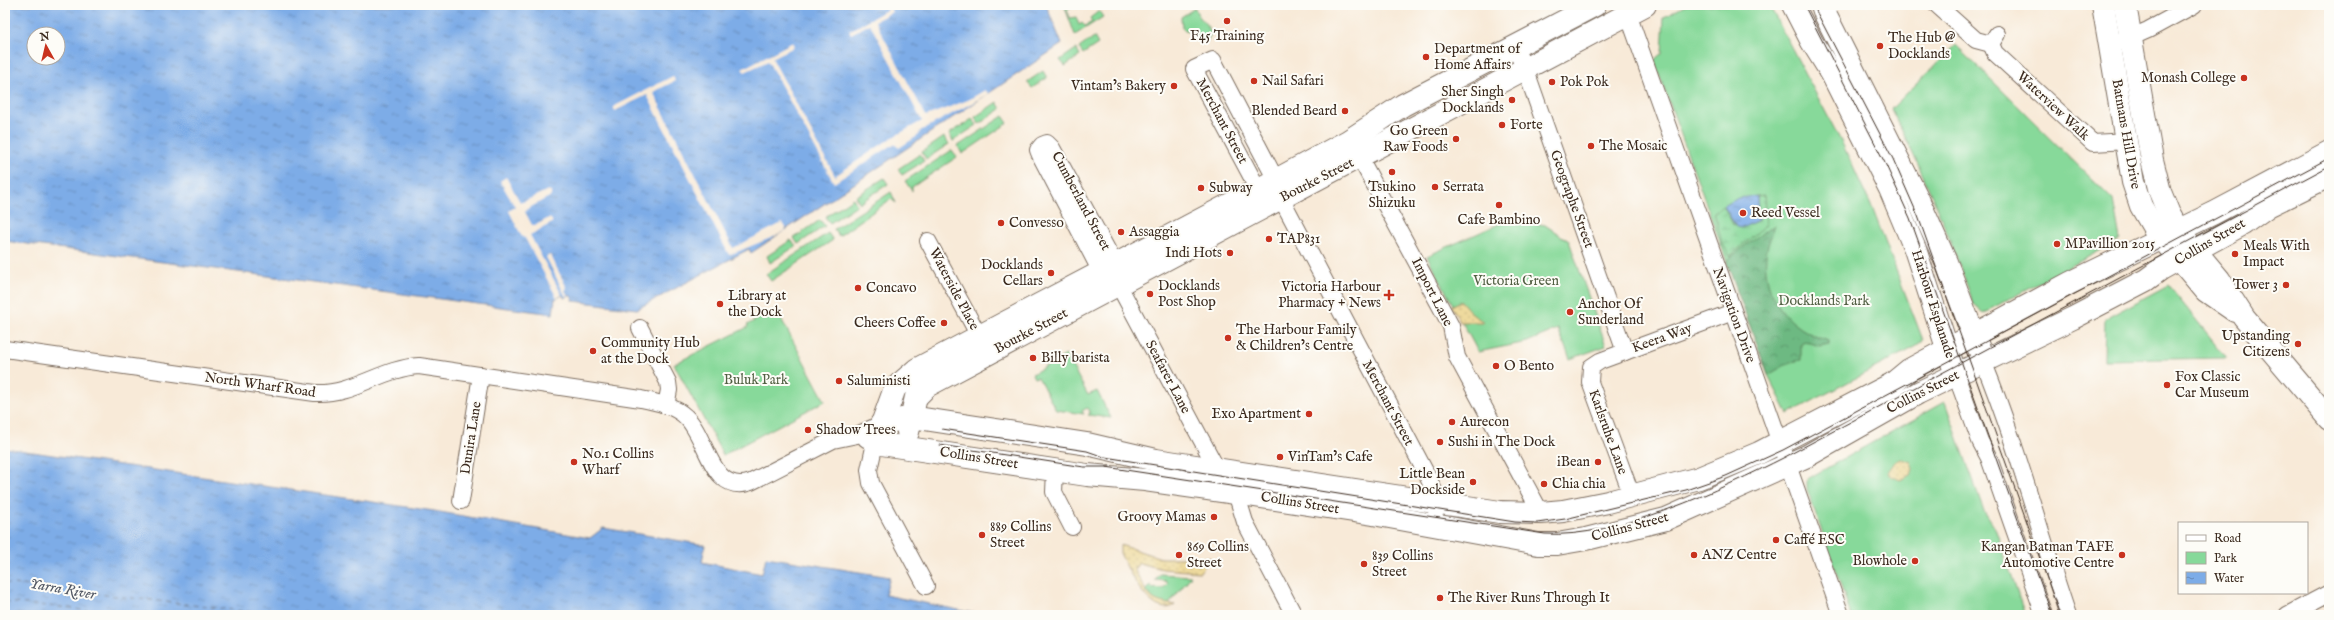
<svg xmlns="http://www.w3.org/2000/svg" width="2334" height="620" font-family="'IM FELL English',serif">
	<defs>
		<pattern id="forest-crowns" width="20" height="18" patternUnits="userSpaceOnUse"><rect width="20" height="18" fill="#6db982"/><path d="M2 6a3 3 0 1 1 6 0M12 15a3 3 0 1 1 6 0" fill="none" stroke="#5b976a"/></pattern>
		<pattern id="wetland-marsh" width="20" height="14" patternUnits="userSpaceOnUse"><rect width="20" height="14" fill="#87d99a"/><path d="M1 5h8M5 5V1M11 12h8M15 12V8" fill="none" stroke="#75ba84"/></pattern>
		<pattern id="sand-dots" width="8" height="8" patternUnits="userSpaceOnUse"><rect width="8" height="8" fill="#eeda9e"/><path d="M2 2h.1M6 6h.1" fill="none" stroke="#cdbb88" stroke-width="1.8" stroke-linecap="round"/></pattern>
		<pattern id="water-ripples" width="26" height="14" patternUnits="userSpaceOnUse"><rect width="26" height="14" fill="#7dace7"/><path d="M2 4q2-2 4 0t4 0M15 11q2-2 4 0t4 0" fill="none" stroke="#688cbb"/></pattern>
	</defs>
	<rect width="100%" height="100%" fill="#fdfcf7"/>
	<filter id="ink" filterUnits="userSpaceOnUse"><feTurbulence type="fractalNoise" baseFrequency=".025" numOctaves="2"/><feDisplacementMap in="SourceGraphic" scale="8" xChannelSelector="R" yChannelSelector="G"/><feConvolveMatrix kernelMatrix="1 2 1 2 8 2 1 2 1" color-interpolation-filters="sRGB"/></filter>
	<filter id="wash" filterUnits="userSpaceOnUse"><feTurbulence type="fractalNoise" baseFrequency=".012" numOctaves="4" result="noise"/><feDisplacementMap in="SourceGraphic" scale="16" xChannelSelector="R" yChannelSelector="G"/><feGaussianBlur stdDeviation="0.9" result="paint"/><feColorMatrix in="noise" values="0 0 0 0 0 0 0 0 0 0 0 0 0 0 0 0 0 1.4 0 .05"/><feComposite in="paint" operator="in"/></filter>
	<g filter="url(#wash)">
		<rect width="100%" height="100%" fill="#f8ead8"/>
		<g fill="#87d99a" stroke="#61825c">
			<polygon points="1064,5 1070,6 1071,8 1067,10 1070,18 1076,17 1079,25 1082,23 1085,26 1092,22 1090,18 1099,11 1103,17 1075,35"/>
			<polygon points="1686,5 1769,5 1842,143 1873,210 1923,340 1916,346 1788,414 1768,375 1654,60 1662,53 1664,17"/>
			<path d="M1195,8C1198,18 1207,23 1211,33L1207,42L1182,28L1181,17Z"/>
			<polygon points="1094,37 1098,44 1083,54 1079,48"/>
			<path d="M1956,45L2113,200L2120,240L1983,313L1974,305C1950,237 1924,173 1891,109Z"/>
			<polygon points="1076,49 1080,56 1065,66 1060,60"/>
			<polygon points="1043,71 1047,78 1032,88 1027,82"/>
			<polygon points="997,102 1001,109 979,124 975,117"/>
			<polygon points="1003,116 1008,123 962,154 958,146"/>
			<polygon points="972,119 977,125 953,141 949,134"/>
			<polygon points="944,137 949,144 926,159 922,152"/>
			<polygon points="952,150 957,157 912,187 912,191 905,181"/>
			<polygon points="920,154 924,161 902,175 898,169"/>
			<polygon points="884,178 888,184 860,203 855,197"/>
			<polygon points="891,192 896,203 891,199 839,236 834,229"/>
			<polygon points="853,198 857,205 830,223 825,217"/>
			<polygon points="1510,219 1545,225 1569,241 1606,346 1570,359 1558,329 1527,342 1478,352 1427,256"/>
			<polygon points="820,220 825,226 798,244 794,238"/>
			<polygon points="828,233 833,240 771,281 766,274"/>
			<polygon points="791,240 796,246 770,263 767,256"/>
			<polygon points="2168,285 2227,358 2104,360 2105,319"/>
			<polygon points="776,309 825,401 723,455 674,364 748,327 747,325"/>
			<polygon points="1066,355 1088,395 1097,391 1111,418 1088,415 1090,413 1087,408 1082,411 1084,414 1056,410 1038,377 1034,378 1032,374"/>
			<polygon points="1945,402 1984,511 1995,528 2025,615 1851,615 1807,489 1807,479"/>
			<polygon points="1160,574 1191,576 1169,604 1156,602 1146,590 1150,585 1152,588 1162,589 1168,584 1166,581 1155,580"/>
		</g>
		<path fill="url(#forest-crowns)" stroke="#547250" d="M1775,225C1772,235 1767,245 1766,255C1762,296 1789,330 1829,341V344L1819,346L1805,341L1801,344V360L1791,362L1768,375L1726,261L1751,241Z"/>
		<path fill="url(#wetland-marsh)" stroke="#61825c" d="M1764,195L1766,225L1730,256L1722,243L1714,212L1724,206L1733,225C1744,228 1750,225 1759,219L1757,196Z"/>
		<g fill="url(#sand-dots)" stroke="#94825e">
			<polygon points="1461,301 1473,315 1484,322 1460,322 1451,306"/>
			<polygon points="1901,459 1911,462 1913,469 1911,475 1900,480 1889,475 1888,472 1895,462"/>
			<path d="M1120,545L1161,558H1211L1200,572L1163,569L1139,563L1134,569C1148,593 1145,601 1175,605C1151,620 1129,571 1120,553Z"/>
		</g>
		<g fill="url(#water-ripples)" stroke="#5c6b82" fill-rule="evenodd">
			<path d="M5,5H1046L1062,44L751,253L749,249L637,309L574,301L570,295L564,298L563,295L555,299L553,314L5,241ZM34,34H58V58H34Z"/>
			<polygon points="1757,196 1758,220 1742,228 1736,227 1724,206 1738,198"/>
			<polygon points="5,448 434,511 590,538 603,528 705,545 702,562 762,574 766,557 890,577 885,595 983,615 5,615"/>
		</g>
		<g fill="#f8ead8">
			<polygon points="890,8 892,12 875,21 926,116 968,100 985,90 989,94 920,131 919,135 899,148 894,144 834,183 768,61 745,72 742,69 793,42 794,47 772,58 835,176 891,138 922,121 870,24 851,34 849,31"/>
			<polygon points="673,76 675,81 653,92 733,248 782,223 786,229 778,235 729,255 647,95 615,111 613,107"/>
			<polygon points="506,177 520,202 523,202 548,190 551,192 551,196 527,209 525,212 532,225 536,225 549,218 552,220 552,223 530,235 562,295 557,298 525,238 522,237 509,211 515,207 500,181"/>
			<polygon points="550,255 567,288 565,290 568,296 566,297 546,257"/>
		</g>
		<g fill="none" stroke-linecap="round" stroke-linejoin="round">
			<g stroke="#525864" stroke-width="1" stroke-dasharray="5 4" stroke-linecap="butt">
				<polyline points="5,8 22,5"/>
				<polyline points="5,583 277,615"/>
				<polyline points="5,602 70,608 110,615"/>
			</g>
		</g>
	</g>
	<g filter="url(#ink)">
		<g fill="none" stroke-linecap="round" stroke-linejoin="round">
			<defs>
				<g id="street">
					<polyline points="1937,5 1976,40 1991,44"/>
					<polyline points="1628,14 1841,615"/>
					<polyline points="1997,34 1991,44 1995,53 2093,143 2127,141"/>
					<polyline points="2121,42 2148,30 2194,5"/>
					<polyline points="1514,47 1525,68 1625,352"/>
					<polyline points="1360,158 1451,326 1457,357 1541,513"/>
					<polyline points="1258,189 1194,69 1213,60 1276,180"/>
					<polyline points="1281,198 1427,475 1435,493 1436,511"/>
					<polyline points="928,241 979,336"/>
					<polyline points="1101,272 1040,155 1038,150 1042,145 1047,143 1052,148 1115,264"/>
					<polyline points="1118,284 1217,469"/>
					<polyline points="640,328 668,382 669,390 666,406"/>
					<path d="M5,349L315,393C353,395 382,368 419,366L641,399C656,402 675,406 686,417C708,438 711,496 751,482L833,440L857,435L881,424"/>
					<path d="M1983,361C2017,444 2039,531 2068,615"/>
					<polyline points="1956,375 1980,441 1989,458 2044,615"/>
					<polyline points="866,439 875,443 869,470 871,483 926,586"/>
					<polyline points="1055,470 1054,492 1072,527"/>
					<polyline points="1236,493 1245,522 1294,615"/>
					<polyline points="1632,496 1590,382 1591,367 1600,361 1733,312"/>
					<polyline points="461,501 481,375"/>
					<polyline points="2287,615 2329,593"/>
				</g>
				<g id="secondary">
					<polyline points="1595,5 1403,105 1348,141 1276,180 917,369 895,388 875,443 1087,475 1145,480 1236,493 1373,514 1538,544 1557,544 1586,539 1666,519 1807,456 1918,393 2073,318 2146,280 2161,269 2243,224 2268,206 2329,176"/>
					<polyline points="1793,5 1812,42 1832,74 1890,189 1915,249 1952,363"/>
					<polyline points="1822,5 1825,14 1917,197 1946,262 1979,349"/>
					<polyline points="2103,5 2133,182 2141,206 2155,230 2206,291 2235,311"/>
					<polyline points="2125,5 2152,160 2160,192 2169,214 2178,230 2219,279 2244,318 2329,419"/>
					<polyline points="881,424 911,417 1087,444 1156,460 1500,512 1541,513 1563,511 1608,502 1699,478 1759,453 1892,384 1909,370 2070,283 2214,213 2329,152"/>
					<polyline points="908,432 916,397 927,386 1645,5"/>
				</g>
			</defs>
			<use href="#street" stroke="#7d6d5f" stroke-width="18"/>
			<use href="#secondary" stroke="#7d6d5f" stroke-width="24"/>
			<use href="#street" stroke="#fff" stroke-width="16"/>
			<use href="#secondary" stroke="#fff" stroke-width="22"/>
			<g stroke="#3b2a1e" stroke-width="1">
				<polyline points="1804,5 1885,163 1910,218 2052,615"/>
				<polyline points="1813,5 1893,159 1918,216 2060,615"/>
				<polyline points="942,429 1087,451 1110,459"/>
				<polyline points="940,445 1084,467 1110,467"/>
				<polyline points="1105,457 1515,522 1537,523 1565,519 1686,490 1726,476 1783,450 2329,158"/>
				<path d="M1106,467L1545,534C1616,539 1722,489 1785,457L2329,166"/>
				<polyline points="2328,615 2329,614"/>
			</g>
		</g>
	</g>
	<g fill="#c8321e" stroke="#fdfcf7" stroke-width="1.5">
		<circle cx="1227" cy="21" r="4"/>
		<circle cx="1880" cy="46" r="4"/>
		<circle cx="1426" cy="57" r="4"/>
		<circle cx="2244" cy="78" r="4"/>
		<circle cx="1254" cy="81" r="4"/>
		<circle cx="1552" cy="82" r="4"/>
		<circle cx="1174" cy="86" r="4"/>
		<circle cx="1512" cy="100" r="4"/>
		<circle cx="1345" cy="111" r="4"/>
		<circle cx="1502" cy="125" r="4"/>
		<circle cx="1456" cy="139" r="4"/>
		<circle cx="1591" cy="146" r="4"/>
		<circle cx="1392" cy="172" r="4"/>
		<circle cx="1435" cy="187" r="4"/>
		<circle cx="1201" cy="188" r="4"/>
		<circle cx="1499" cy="205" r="4"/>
		<circle cx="1743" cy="213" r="4"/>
		<circle cx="1001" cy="223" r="4"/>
		<circle cx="1121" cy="232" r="4"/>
		<circle cx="1269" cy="239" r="4"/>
		<circle cx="2057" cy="244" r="4"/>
		<circle cx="1230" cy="253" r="4"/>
		<circle cx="2235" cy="254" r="4"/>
		<circle cx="1051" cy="273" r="4"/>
		<circle cx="2286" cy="285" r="4"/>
		<circle cx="858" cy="288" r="4"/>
		<circle cx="1150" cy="294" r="4"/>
		<path d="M1387 289h4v4h4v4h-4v4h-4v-4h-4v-4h4z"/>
		<circle cx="720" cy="304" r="4"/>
		<circle cx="1570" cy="312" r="4"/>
		<circle cx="944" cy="323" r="4"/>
		<circle cx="1228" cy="338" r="4"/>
		<circle cx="2298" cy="344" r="4"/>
		<circle cx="593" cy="351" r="4"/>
		<circle cx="1033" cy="358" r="4"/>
		<circle cx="1496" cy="366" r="4"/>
		<circle cx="839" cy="381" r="4"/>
		<circle cx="2167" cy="385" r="4"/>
		<circle cx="1309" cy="414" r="4"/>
		<circle cx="1452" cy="422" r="4"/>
		<circle cx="808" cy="430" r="4"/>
		<circle cx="1440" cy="442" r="4"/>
		<circle cx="1280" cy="457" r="4"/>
		<circle cx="574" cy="462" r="4"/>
		<circle cx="1598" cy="462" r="4"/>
		<circle cx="1473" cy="482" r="4"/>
		<circle cx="1544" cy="484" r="4"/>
		<circle cx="1214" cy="517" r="4"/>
		<circle cx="982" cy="535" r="4"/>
		<circle cx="1776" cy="540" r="4"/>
		<circle cx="1179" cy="555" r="4"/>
		<circle cx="1694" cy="555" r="4"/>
		<circle cx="2122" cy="555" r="4"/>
		<circle cx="1915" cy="561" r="4"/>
		<circle cx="1364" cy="564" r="4"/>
		<circle cx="1440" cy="598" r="4"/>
	</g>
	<g text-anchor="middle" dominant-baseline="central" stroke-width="4" stroke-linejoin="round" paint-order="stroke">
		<g font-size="14" fill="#3b2a1e" stroke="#fdfcf7" text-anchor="start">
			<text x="1227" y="36" text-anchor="middle">F45 Training</text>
			<text x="1888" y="38">The Hub @<tspan x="1888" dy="16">Docklands</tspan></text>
			<text x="1434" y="49">Department of<tspan x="1434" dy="16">Home Affairs</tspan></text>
			<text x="2236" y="78" text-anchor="end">Monash College</text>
			<text x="1262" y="81">Nail Safari</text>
			<text x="1560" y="82">Pok Pok</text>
			<text x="1166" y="86" text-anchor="end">Vintam’s Bakery</text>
			<text x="1504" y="92" text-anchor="end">Sher Singh<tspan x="1504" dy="16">Docklands</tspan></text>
			<text x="1337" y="111" text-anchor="end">Blended Beard</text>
			<text x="1510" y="125">Forte</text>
			<text x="1448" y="131" text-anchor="end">Go Green<tspan x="1448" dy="16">Raw Foods</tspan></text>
			<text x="1599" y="146">The Mosaic</text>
			<text x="1392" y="187" text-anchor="middle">Tsukino<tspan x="1392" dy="16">Shizuku</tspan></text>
			<text x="1443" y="187">Serrata</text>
			<text x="1209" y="188">Subway</text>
			<text x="1751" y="213">Reed Vessel</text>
			<text x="1499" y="220" text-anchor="middle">Cafe Bambino</text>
			<text x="1009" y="223">Convesso</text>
			<text x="1129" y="232">Assaggia</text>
			<text x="1277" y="239">TAP831</text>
			<text x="2065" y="244">MPavillion 2015</text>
			<text x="2243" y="246">Meals With<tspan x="2243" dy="16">Impact</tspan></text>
			<text x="1222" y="253" text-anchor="end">Indi Hots</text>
			<text x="1043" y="265" text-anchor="end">Docklands<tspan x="1043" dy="16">Cellars</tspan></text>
			<text x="2278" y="285" text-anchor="end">Tower 3</text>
			<text x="1158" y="286">Docklands<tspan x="1158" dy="16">Post Shop</tspan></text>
			<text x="1381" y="287" text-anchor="end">Victoria Harbour<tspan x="1381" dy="16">Pharmacy + News</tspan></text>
			<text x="866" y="288">Concavo</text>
			<text x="728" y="296">Library at<tspan x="728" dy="16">the Dock</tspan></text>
			<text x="1578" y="304">Anchor Of<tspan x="1578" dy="16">Sunderland</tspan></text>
			<text x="936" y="323" text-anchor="end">Cheers Coffee</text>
			<text x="1236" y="330">The Harbour Family<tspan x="1236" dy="16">&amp; Children’s Centre</tspan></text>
			<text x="2290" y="336" text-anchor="end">Upstanding<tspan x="2290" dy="16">Citizens</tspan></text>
			<text x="601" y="343">Community Hub<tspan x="601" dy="16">at the Dock</tspan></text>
			<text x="1041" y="358">Billy barista</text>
			<text x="1504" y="366">O Bento</text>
			<text x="2175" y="377">Fox Classic<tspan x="2175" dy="16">Car Museum</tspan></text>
			<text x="847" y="381">Saluministi</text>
			<text x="1301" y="414" text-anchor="end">Exo Apartment</text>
			<text x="1460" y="422">Aurecon</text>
			<text x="816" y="430">Shadow Trees</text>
			<text x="1448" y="442">Sushi in The Dock</text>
			<text x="582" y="454">No.1 Collins<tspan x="582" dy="16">Wharf</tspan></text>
			<text x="1288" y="457">VinTam’s Cafe</text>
			<text x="1590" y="462" text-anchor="end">iBean</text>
			<text x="1465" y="474" text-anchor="end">Little Bean<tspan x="1465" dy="16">Dockside</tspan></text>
			<text x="1552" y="484">Chia chia</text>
			<text x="1206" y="517" text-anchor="end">Groovy Mamas</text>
			<text x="990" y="527">889 Collins<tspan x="990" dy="16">Street</tspan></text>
			<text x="1784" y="540">Caffé ESC</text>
			<text x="1187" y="547">869 Collins<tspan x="1187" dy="16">Street</tspan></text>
			<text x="2114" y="547" text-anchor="end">Kangan Batman TAFE<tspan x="2114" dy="16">Automotive Centre</tspan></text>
			<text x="1702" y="555">ANZ Centre</text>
			<text x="1372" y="556">839 Collins<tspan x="1372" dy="16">Street</tspan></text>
			<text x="1907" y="561" text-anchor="end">Blowhole</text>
			<text x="1448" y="598">The River Runs Through It</text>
		</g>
		<g font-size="14" fill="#3b2a1e" stroke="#fdfcf7">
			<text transform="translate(2053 106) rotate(43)">Waterview Walk</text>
			<text transform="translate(1222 121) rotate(62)">Merchant Street</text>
			<text transform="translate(2126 134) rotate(80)">Batmans Hill Drive</text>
			<text transform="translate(1317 180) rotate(-27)">Bourke Street</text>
			<text transform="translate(1572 199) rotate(70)">Geographe Street</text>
			<text transform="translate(1081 201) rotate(62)">Cumberland Street</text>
			<text transform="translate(2210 242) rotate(-30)">Collins Street</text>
			<text transform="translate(954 289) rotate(62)">Waterside Place</text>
			<text transform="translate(1432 292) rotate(63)">Import Lane</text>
			<text transform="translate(1933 304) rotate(72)">Harbour Esplanade</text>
			<text transform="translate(1734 315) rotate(70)">Navigation Drive</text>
			<text transform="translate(1031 331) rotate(-28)">Bourke Street</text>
			<text transform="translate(1662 338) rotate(-20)">Keera Way</text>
			<text transform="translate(1168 377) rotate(62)">Seafarer Lane</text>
			<text transform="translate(260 385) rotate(8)">North Wharf Road</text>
			<text transform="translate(1923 392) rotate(-27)">Collins Street</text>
			<text transform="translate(1388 403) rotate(62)">Merchant Street</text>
			<text transform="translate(1608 432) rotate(70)">Karlsruhe Lane</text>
			<text transform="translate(471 438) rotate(-81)">Dunira Lane</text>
			<text transform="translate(979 458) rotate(9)">Collins Street</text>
			<text transform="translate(1300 503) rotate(9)">Collins Street</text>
			<text transform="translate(1630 527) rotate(-15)">Collins Street</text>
		</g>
		<g font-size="14" fill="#525f43" stroke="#fdfcf7">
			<text x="1516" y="281">Victoria Green</text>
			<text x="1824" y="301">Docklands Park</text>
			<text x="756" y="380">Buluk Park</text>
		</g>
		<g font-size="15" font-style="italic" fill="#525864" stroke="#fdfcf7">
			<text transform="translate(63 589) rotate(10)">Yarra River</text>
		</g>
	</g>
	<rect width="2334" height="620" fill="none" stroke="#fdfcf7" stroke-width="20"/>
	<rect x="2178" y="522" width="130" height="72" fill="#fdfcf7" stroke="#afa8a0"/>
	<rect x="2186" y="535" width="20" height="6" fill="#ffffff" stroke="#afa8a0"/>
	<text x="2214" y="542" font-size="12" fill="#3b2a1e">Road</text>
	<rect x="2186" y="552" width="20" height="12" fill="#87d99a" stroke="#afa8a0"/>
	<text x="2214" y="562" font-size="12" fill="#3b2a1e">Park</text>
	<rect x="2186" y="572" width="20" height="12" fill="url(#water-ripples)" stroke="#afa8a0"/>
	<text x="2214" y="582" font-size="12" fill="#3b2a1e">Water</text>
	<g transform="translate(46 46) rotate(352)"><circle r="19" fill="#fdfcf7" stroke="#afa8a0"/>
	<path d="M0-3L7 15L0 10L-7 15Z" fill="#c8321e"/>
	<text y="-6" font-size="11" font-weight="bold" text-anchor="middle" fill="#3b2a1e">N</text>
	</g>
</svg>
